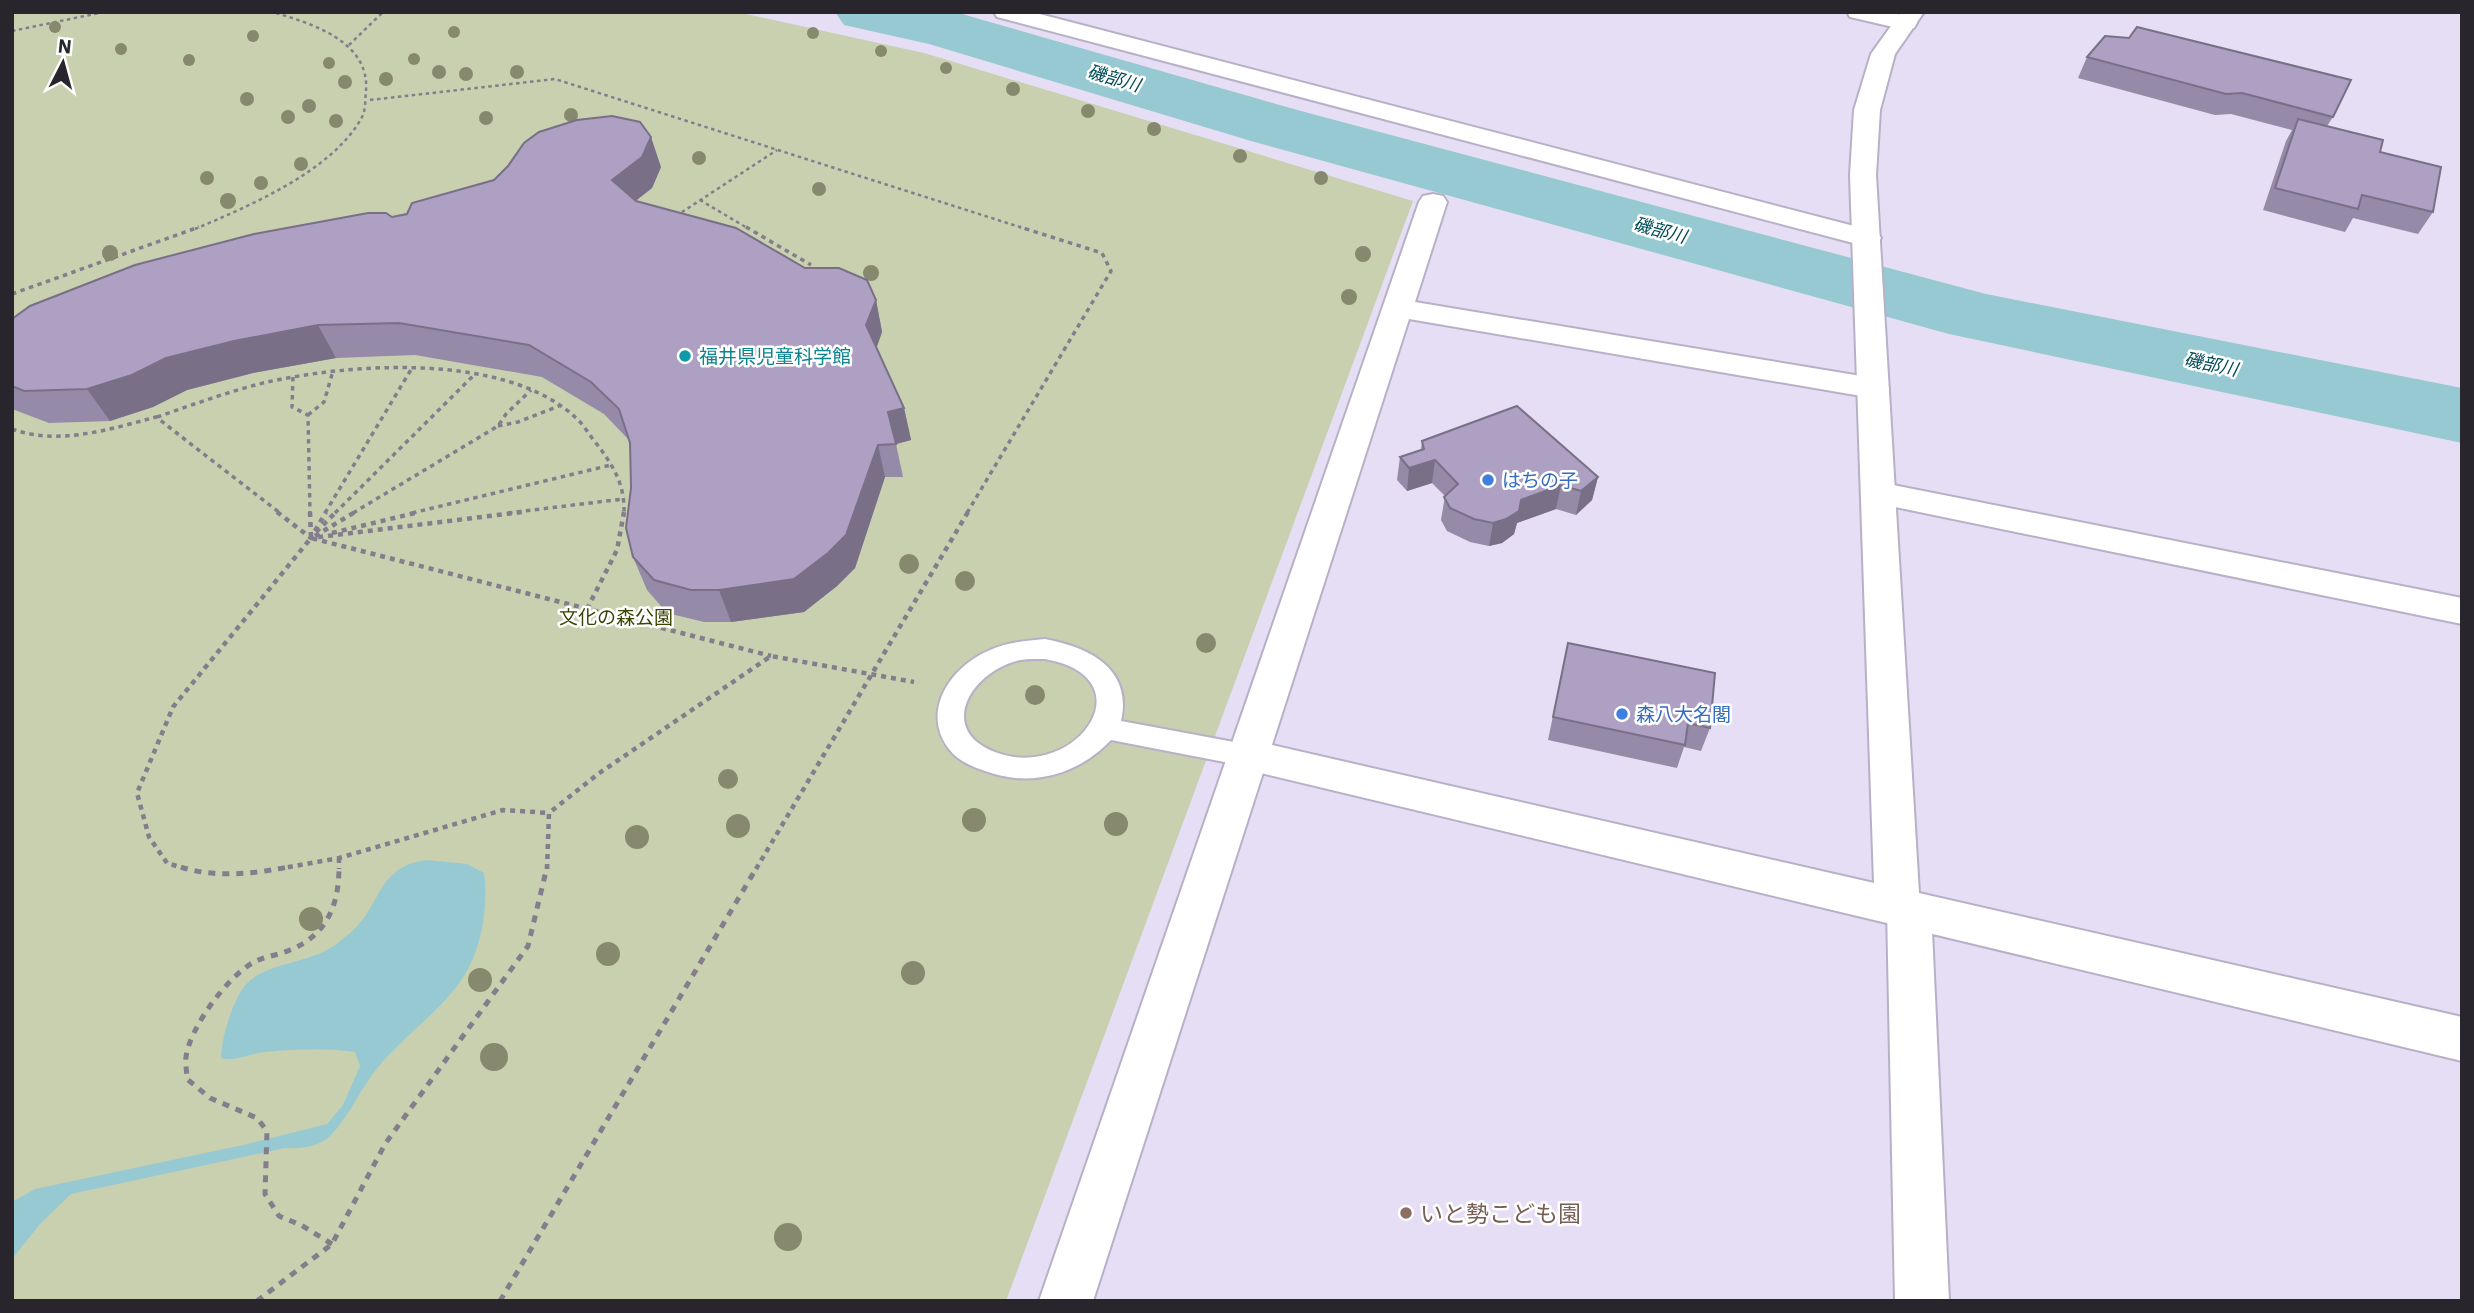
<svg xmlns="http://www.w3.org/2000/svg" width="2474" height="1313" font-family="'IBM Plex Sans','Noto Sans JP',sans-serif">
	<rect width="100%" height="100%" fill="#e6def4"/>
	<polygon fill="#c8d0af" points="12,12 737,12 924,53 1413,201 1006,1301 12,1301"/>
	<path fill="#97c9d3" d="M427,860L467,864L484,873C488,902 483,940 469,967C449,1006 407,1032 379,1066C361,1087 350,1116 330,1136C318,1147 300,1149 285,1148L71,1194L40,1224L12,1259V1202L35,1189L243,1145L327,1124L343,1105L360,1066L355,1052C325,1048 295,1049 265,1052C250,1053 237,1062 221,1058C222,1037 230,1010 241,991C259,963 300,965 327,950C335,946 342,939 349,934C382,907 376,866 427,860Z"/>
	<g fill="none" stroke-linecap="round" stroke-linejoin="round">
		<polygon fill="#97c9d3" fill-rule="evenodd" points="835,12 955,12 1301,111 1986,294 2462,388 2462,443 1949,334 1251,141 929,44 844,25"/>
		<defs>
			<path id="service" d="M1045,639C1088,647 1133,668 1121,721L1250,745L1260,748L1264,756L1260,764L1250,767L1111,740C1078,775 1030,788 985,771C971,766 958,761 949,749C920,711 951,667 988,651C1007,642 1025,641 1045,639ZM1045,659C1150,678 1075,783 995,752C938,730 969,676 1013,662C1023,658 1034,659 1045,659Z"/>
			<g id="minor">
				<polygon points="994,12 1032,12 1877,232 1881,238 1877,244 1867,246 1857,244 997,17"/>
				<polygon points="1847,12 1889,12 1914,18 1917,23 1914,28 1906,30 1850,17"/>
				<polygon points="1433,194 1443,196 1447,202 1415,302 1873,378 1884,381 1889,388 1884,395 1873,398 1409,319 1093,1301 1039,1301 1419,202 1423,196"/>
				<polygon points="1878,482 2462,598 2462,624 1866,501 1861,493 1866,485"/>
				<polygon points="1909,890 1925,896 1931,909 1949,1301 1895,1301 1887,909 1893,896"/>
			</g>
			<polygon id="tertiary" points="1901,12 1924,12 1895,54 1880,110 1876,175 1919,893 2462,1017 2462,1061 1236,767 1230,756 1236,745 1250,740 1874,883 1850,175 1854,110 1871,54"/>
		</defs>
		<use href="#service" stroke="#b8b0c6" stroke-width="4"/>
		<use href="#minor" stroke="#b8b0c6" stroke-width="4"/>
		<use href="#tertiary" stroke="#b8b0c6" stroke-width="4"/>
		<g stroke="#837d8c" stroke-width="2.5" stroke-dasharray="3.5 3.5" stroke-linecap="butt">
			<polyline points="12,31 104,12"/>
			<polyline points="349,45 383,12"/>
			<polyline points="370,100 555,79 1026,229"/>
			<polyline points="700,200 749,229"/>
			<polyline points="676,216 777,150"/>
			<path d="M195,229C249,206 333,171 362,117C366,110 365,98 366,91C370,41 311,23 272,12"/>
		</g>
		<g stroke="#837d8c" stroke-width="3.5" stroke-dasharray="4.5 4.5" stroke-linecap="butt">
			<polyline points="746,227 811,265"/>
			<polyline points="12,294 199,227"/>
			<polyline points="293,377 292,407 308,415 310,513"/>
			<polyline points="308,415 324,402 333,371"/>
			<path d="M157,417C192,405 227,392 263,383C350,363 504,352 575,417C582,423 587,431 592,438C611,462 625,482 624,513"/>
			<polyline points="498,426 518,422 559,406"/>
			<path d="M12,429C58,446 111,429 156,417L280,513"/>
			<polyline points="325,513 412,368"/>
			<polyline points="335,513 475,374"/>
			<polyline points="353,513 498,426 506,414 531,390"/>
			<polyline points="412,513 611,465"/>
			<polyline points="508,513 623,499"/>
			<polyline points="967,513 1111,271 1102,253 1020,227"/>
		</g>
		<g stroke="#837d8c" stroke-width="4.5" stroke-dasharray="5 5" stroke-linecap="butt">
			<polyline points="277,512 311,538 522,512"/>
			<polyline points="310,512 311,537"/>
			<polyline points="315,531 326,512"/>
			<polyline points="316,532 336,512"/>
			<polyline points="332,533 419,512"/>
			<polyline points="315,536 355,512"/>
			<polyline points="587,609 617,550 624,512"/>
			<polyline points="339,858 339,869"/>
			<polyline points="186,869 167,863 149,837 137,793 173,707 311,538 771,656"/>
			<polyline points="278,869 339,858 503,810 549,813"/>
			<polyline points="547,869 549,813 598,774 771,656 914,682"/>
			<polyline points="756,869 968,512"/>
		</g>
		<g stroke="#837d8c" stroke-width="5" stroke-dasharray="7 7" stroke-linecap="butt">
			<path d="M181,867C214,878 254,874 288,867"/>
			<path d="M332,1244L301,1225L279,1216L265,1194L267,1131L257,1118L210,1098L187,1079C187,1072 185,1064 186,1057C190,1027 228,976 254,962C266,956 279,955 290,950C327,935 339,905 339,867"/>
			<polyline points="257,1301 332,1244 385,1144 528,946 547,867"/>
			<polyline points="500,1301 757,867"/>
		</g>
		<use href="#service" fill="#fff" fill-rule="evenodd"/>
		<use href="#minor" fill="#fff" fill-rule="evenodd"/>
		<use href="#tertiary" fill="#fff" fill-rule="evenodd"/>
	</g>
	<g fill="#87896e">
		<circle cx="55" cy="27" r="6"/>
		<circle cx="454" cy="32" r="6"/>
		<circle cx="813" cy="33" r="6"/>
		<circle cx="253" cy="36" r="6"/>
		<circle cx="121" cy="49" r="6"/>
		<circle cx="881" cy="51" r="6"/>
		<circle cx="414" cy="59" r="6"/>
		<circle cx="189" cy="60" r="6"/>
		<circle cx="329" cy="63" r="6"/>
		<circle cx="946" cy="68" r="6"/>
		<circle cx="439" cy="72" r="7"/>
		<circle cx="517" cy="72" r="7"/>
		<circle cx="466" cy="74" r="7"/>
		<circle cx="386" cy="79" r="7"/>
		<circle cx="345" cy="82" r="7"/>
		<circle cx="1013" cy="89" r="7"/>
		<circle cx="247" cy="99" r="7"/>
		<circle cx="309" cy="106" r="7"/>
		<circle cx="1088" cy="111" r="7"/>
		<circle cx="571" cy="115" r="7"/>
		<circle cx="288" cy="117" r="7"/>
		<circle cx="486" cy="118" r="7"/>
		<circle cx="336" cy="121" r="7"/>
		<circle cx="1154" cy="129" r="7"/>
		<circle cx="1240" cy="156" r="7"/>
		<circle cx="699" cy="158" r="7"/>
		<circle cx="301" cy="164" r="7"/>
		<circle cx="207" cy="178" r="7"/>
		<circle cx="1321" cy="178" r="7"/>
		<circle cx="261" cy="183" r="7"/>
		<circle cx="819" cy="189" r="7"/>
		<circle cx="228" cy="201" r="8"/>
		<circle cx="110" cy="253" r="8"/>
		<circle cx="1363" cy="254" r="8"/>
		<circle cx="871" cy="273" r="8"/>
		<circle cx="1349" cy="297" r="8"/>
		<circle cx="909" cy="564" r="10"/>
		<circle cx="965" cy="581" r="10"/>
		<circle cx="1206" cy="643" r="10"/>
		<circle cx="1035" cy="695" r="10"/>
		<circle cx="728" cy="779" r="10"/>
		<circle cx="974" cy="820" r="12"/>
		<circle cx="1116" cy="824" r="12"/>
		<circle cx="738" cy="826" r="12"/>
		<circle cx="637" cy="837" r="12"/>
		<circle cx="311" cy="919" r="12"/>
		<circle cx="608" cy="954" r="12"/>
		<circle cx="913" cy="973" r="12"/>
		<circle cx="480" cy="980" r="12"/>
		<circle cx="494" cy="1057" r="14"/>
		<circle cx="788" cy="1237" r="14"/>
	</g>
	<g fill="#958aa8">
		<polygon points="2105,36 2333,117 2327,126 2380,152 2433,212 2418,234 2353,218 2345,232 2263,210 2286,141 2292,130 2231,114 2215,115 2078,78 2087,57"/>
		<polygon points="661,167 652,188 635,201 805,268 876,300 882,332 876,348 904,408 911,440 896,444 903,477 885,477 855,568 837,586 804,612 731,622 704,622 667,613 647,590 633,557 630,443 629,440 604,414 542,377 415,355 336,358 253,373 187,390 153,407 110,421 49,423 12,409 12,319 392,217 407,214 494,180"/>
		<polygon points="1422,441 1598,477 1592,500 1576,515 1556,509 1517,523 1514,534 1502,543 1489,546 1470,542 1447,531 1441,520 1445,496 1432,483 1407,491 1397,480 1400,457 1421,450"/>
		<polygon points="1568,643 1710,728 1701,751 1684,747 1677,768 1548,740"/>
	</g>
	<g fill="#797088">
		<polygon points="651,137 661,167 652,188 623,211 612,180"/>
		<polygon points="876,300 882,332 873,358 866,325"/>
		<polygon points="318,325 336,358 253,373 187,390 153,407 110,421 87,389 166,358 234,341"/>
		<polygon points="904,408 911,440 896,444 888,412"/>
		<polygon points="878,445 885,477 855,568 837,586 804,612 731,622 719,590"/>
		<polygon points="1435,460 1432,483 1407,491 1409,468"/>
		<polygon points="1598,477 1592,500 1576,515 1581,491"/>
		<polygon points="1561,485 1556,509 1517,523 1514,534 1502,543 1489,546 1493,523 1521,500"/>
	</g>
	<g fill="#ada0c3" stroke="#797088" stroke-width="2">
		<polygon points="2137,27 2351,80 2333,117 2242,93 2226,94 2087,57 2105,36 2129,38"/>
		<polygon points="612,116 640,122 651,137 642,157 612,180 636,201 736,228 805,268 839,268 867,280 876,300 866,325 904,408 888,412 896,444 878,445 846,535 828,553 794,579 719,590 691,590 654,580 633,557 626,528 631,488 630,443 619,409 591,382 529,345 399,323 318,325 234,341 166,358 132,375 87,389 24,391 12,386 12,319 30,306 135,265 254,234 368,213 386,213 392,217 407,214 412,203 494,180 508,166 524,143 539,132 577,120"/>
		<polygon points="2298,119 2383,140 2380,152 2441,167 2433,212 2362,195 2358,209 2275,188"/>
		<polygon points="1517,406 1598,477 1581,491 1561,485 1521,500 1519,511 1506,519 1493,523 1474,519 1450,508 1444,497 1458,484 1435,460 1409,468 1400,457 1424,449 1422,441"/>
		<polygon points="1568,643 1715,673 1710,728 1688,723 1685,745 1553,717"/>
	</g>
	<circle fill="#0f9aa8" stroke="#fff" stroke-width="2.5" cx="685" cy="356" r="7"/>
	<g fill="#3f7fe0" stroke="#fff" stroke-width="2.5">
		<circle cx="1488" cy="480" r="7"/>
		<circle cx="1622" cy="714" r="7"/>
	</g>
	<circle fill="#8d6e63" stroke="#fff" stroke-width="2.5" cx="1406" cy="1213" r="7"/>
	<g text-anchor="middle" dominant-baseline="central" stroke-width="5" stroke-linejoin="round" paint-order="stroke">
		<g font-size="18" font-style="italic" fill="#004c57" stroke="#fff">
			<text transform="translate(1114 78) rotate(16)">磯部川</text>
			<text transform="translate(1660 230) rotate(15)">磯部川</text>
			<text transform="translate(2211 364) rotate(12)">磯部川</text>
		</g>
		<g font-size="19" fill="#0d838f" stroke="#fff" text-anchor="start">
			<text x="699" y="356">福井県児童科学館</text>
		</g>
		<g font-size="19" fill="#366cbe" stroke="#fff" text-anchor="start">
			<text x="1502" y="480">はちの子</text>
			<text x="1636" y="714">森八大名閣</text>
		</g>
		<g font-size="19" fill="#3a4301" stroke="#fff">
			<text x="616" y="617">文化の森公園</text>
		</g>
		<g font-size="23" fill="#785e54" stroke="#fff" text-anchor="start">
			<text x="1420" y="1213">いと勢こども園</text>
		</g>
	</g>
	<rect width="2474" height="1313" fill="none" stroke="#28252d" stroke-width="28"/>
	<g transform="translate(63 63) rotate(6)" stroke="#ffffff" stroke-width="5" paint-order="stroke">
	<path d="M0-5L12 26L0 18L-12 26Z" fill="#28252d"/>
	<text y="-10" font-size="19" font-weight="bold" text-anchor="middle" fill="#28252d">N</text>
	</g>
</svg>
